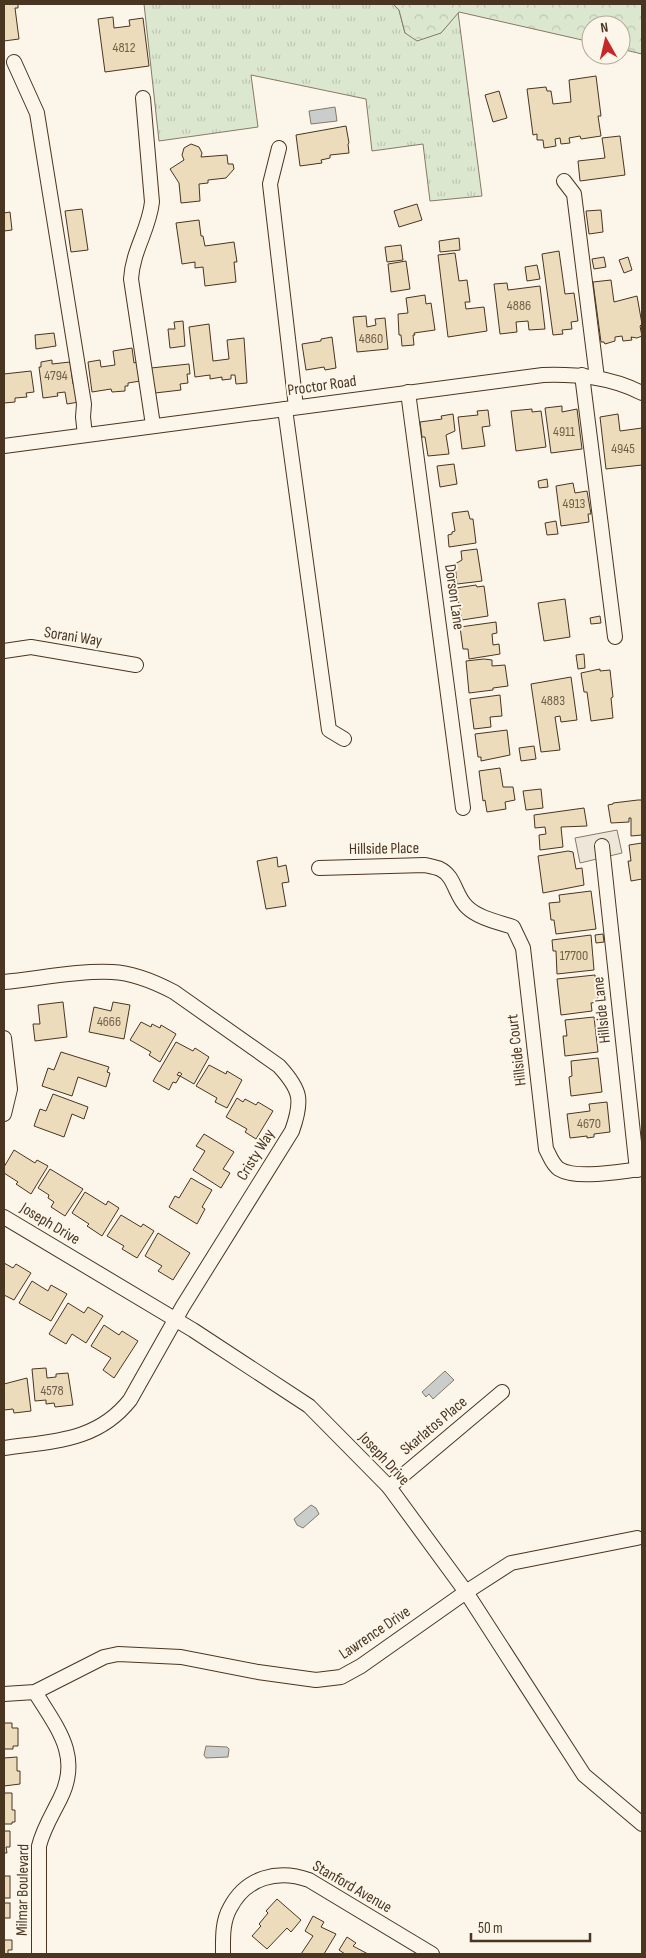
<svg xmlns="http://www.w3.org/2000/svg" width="646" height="1958" font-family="'Sofia Sans Condensed',sans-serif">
	<defs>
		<pattern id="grass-tufts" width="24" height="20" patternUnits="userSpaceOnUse" patternTransform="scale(1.25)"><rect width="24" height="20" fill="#dce7d0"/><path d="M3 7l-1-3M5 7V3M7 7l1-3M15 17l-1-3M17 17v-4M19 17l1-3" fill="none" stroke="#bec7b2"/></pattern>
		<pattern id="forest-crowns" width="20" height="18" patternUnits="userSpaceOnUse" patternTransform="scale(1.25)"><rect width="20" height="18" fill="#dce7d0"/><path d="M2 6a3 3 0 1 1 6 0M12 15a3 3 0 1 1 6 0" fill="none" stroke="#bec7b2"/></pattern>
	</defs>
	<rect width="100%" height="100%" fill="#fbf6e9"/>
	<polygon fill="url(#grass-tufts)" stroke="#887966" points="144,4 393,4 399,10 405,33 441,33 458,12 482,196 430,201 423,144 372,151 366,99 251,75 258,127 159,141"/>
	<polygon fill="url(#forest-crowns)" stroke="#887966" points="393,4 642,4 642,54 621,49 621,25 591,25 591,42 459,12 441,33 417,41 405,33 399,10"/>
	<polygon fill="#ede7d9" stroke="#887966" points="617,830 622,853 580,863 575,838"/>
	<g fill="#c9cecd" stroke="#887966">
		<polygon points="335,107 337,121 311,124 309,111"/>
		<polygon points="445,1371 454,1380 433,1399 429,1394 426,1397 422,1392"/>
		<polygon points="311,1505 316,1508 319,1514 303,1528 297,1525 294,1519"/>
		<polygon points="206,1746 227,1747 229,1749 228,1757 206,1758 204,1755"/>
	</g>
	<g fill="#ecdcbc" stroke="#4a3520">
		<polygon points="4,4 18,4 18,8 15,8 19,39 4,41"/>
		<polygon points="113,17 114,28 130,26 129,20 143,18 149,66 105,72 98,19"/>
		<polygon points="596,76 601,116 598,116 601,136 581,139 580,136 569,138 570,143 561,144 560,138 555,139 556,146 544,148 543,140 537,140 537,134 533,135 527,89 546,87 547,91 551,91 553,104 571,102 569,80"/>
		<polygon points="499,91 507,118 493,122 485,95"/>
		<polygon points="346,126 349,143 348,144 349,153 330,155 330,158 321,160 322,163 300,166 296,135"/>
		<polygon points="620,136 625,175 580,181 578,161 605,158 602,138"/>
		<polygon points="191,144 199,147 202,153 201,157 227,155 228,164 233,164 234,169 226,178 208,180 208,183 199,184 200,201 181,203 179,183 170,169 184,160 182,155 184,148"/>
		<polygon points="417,204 422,220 399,227 394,211"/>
		<polygon points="82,209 88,250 71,252 65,211"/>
		<polygon points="601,210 603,232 589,234 586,211"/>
		<polygon points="10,212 12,230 4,231 4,213"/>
		<polygon points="199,220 201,236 203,236 205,246 234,242 237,262 234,262 236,282 205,286 203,267 195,268 195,262 182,264 176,223"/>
		<polygon points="459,238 460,250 440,252 439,241"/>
		<polygon points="401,245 403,260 387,262 385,247"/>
		<polygon points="559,251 565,294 574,293 578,321 571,322 572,329 562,330 563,334 553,335 542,254"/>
		<polygon points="455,253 459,281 467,280 470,302 465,302 466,309 484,307 487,331 448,337 438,255"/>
		<polygon points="604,257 606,267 594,269 592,259"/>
		<polygon points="628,257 632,270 624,273 619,260"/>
		<polygon points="406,261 410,289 391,292 388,264"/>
		<polygon points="537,265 540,279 527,281 525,267"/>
		<polygon points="611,280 614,302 637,296 642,324 640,326 642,336 637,338 631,337 632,340 623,341 622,336 615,337 615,341 605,344 604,342 601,342 593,282"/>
		<polygon points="507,283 508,290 540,286 545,329 529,330 528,321 516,322 517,332 500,334 494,284"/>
		<polygon points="425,295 426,304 431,303 435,330 414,333 415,335 413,335 414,345 402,346 401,335 399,335 398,314 408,313 406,298"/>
		<polygon points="366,316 367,327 376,325 375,319 385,318 388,349 357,352 353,317"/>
		<polygon points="183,321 185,346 170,348 168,329 175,329 174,322"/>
		<polygon points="209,324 213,361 229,359 227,340 244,338 247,383 236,384 235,375 231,375 231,379 222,380 222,377 210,379 210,375 195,377 189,327"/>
		<polygon points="54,333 56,346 36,349 35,335"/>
		<polygon points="332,337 336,368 325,370 324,367 306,370 302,344 321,341 321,339"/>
		<polygon points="132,348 134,363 137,362 140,381 128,383 128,386 125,386 125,391 112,392 111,389 92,392 88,362 100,360 101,367 115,365 113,351"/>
		<polygon points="52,360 52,364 70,362 73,384 76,384 79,402 67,404 65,392 57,393 58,396 43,398 39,367 41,367 41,362"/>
		<polygon points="189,364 190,374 187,374 188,383 180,384 181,390 155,393 151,368"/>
		<polygon points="31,371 34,392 26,393 27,397 15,398 15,402 4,403 4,374"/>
		<polygon points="562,406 562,412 577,409 582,449 551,453 545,408"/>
		<polygon points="532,409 532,412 541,411 546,447 516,451 511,411"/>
		<polygon points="488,410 490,426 482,427 485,446 462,449 458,417 478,415 477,411"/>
		<polygon points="453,414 455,431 446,435 449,454 428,456 425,437 422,437 420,422 442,419 441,416"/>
		<polygon points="618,414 620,431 642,428 642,465 606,469 600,417"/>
		<polygon points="454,464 457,484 440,487 437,466"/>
		<polygon points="547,479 548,487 539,488 538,481"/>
		<polygon points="573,483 575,493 587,491 591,514 588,514 589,522 561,526 556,486"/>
		<polygon points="468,511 470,519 473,519 476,543 449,547 448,535 452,534 452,532 455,531 452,513"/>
		<polygon points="556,521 558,534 547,535 545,523"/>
		<polygon points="477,549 482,581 457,584 455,564 462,560 461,551"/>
		<polygon points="476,585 477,587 484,586 488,616 462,620 456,588"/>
		<polygon points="565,599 570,637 544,641 538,603"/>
		<polygon points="600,616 601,623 591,624 590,618"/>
		<polygon points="496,622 497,633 492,634 493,645 499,644 500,654 469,659 468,649 463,649 460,627"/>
		<polygon points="584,654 585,668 578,669 576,655"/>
		<polygon points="484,659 492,660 492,666 505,665 508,686 493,688 493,690 469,693 466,661"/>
		<polygon points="600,669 600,671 610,670 613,697 611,698 613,718 591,721 587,692 584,692 581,673"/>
		<polygon points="571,677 577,720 561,722 560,716 555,717 560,750 541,752 531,684"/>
		<polygon points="500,695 502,716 490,717 491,727 474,729 470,699"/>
		<polygon points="507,730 510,755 481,761 481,757 478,757 475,734"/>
		<polygon points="534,746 536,759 521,761 519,748"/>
		<polygon points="500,768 503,787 513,787 515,800 505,802 506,809 487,812 485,800 483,801 479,771"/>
		<polygon points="541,789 543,808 526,810 523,791"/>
		<polygon points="638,800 642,800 642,835 631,836 631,818 629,818 629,822 611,823 608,805 613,804 613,803"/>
		<polygon points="584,808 587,826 561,827 563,847 540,850 539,835 546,834 545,827 535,828 534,815"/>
		<polygon points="642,843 642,879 631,881 628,861 631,861 629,845"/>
		<polygon points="568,851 573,852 576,869 582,868 584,885 543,893 538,856"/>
		<polygon points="277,857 278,867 286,865 289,882 282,883 286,906 266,909 257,861"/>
		<polygon points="591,891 596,929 556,934 554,920 551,920 549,903 560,902 559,895"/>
		<polygon points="603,934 604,942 596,943 595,935"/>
		<polygon points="591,935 594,970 557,974 556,951 553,951 552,940"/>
		<polygon points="595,975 598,1002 591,1003 592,1011 561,1015 557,979"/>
		<polygon points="63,1002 67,1037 35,1041 33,1024 40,1024 38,1005"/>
		<polygon points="113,1002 130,1005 124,1039 89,1032 94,1007 111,1011"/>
		<polygon points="594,1017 598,1052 565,1056 563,1036 567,1036 565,1020"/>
		<polygon points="141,1022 151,1027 152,1024 160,1028 161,1025 176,1034 160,1062 149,1055 151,1052 130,1040"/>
		<polygon points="176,1042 193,1051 195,1048 209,1057 194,1084 180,1076 182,1074 179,1072 177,1075 180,1076 176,1083 173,1082 169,1090 153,1081"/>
		<polygon points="61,1052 109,1067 107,1072 110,1073 106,1087 78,1077 72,1096 42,1086 48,1068 54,1070"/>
		<polygon points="598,1058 602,1092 571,1096 569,1077 572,1076 571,1061"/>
		<polygon points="209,1065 226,1074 227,1071 242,1080 227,1108 215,1102 217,1098 196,1086"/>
		<polygon points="53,1094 88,1107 84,1119 72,1114 64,1137 34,1126 40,1109 46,1111"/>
		<polygon points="237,1098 243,1102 245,1099 256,1105 258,1102 273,1111 256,1139 245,1132 247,1129 226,1117"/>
		<polygon points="607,1102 610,1132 594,1134 594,1137 587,1138 587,1136 570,1138 567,1114 590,1111 589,1104"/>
		<polygon points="204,1134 234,1152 223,1169 230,1173 221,1188 193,1170 205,1151 196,1146"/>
		<polygon points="14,1150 35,1163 37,1160 48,1166 31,1194 16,1184 18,1182 4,1173 4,1167"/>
		<polygon points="50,1169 83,1189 65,1216 51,1207 54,1202 48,1198 49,1195 38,1188"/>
		<polygon points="191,1178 212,1190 202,1207 205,1209 197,1224 169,1207 175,1196 179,1198"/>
		<polygon points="85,1192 106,1205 108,1201 119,1208 102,1236 87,1226 89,1224 72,1213"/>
		<polygon points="121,1215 141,1227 143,1224 154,1231 137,1258 122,1249 124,1246 107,1236"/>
		<polygon points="158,1233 190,1253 173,1280 158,1271 162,1266 145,1256"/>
		<polygon points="4,1263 13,1268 16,1264 31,1273 14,1300 4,1295"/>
		<polygon points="32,1281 48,1291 51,1285 67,1294 51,1321 19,1303"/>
		<polygon points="68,1303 84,1313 88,1307 103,1316 86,1343 72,1334 66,1344 49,1334"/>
		<polygon points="104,1325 119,1335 122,1331 138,1341 114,1378 103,1370 111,1358 91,1346"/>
		<polygon points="46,1368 47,1378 56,1377 56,1374 68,1373 73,1405 55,1407 54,1403 46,1404 46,1400 35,1401 32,1369"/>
		<polygon points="27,1378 31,1411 14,1413 13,1409 4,1410 4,1384"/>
		<polygon points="4,1723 12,1723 12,1728 18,1728 18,1746 13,1746 13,1749 4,1749"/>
		<polygon points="17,1757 17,1771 20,1771 20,1784 4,1786 4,1758"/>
		<polygon points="4,1793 12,1793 12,1810 15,1810 15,1822 12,1822 12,1824 4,1824"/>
		<polygon points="4,1831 10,1831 10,1847 6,1847 7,1853 4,1853"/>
		<rect x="4" y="1876" width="6" height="22"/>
		<polygon points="277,1899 301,1920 291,1932 287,1928 267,1949 252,1936 261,1926 259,1924 268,1913 266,1911"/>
		<rect x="4" y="1903" width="6" height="15"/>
		<polygon points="313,1916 324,1922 321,1927 336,1934 324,1954 301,1954 313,1936 305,1931"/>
		<polygon points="347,1937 356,1943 353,1946 368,1954 345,1954 339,1950"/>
		<polygon points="4,1940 12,1940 12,1950 8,1950 8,1954 4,1954"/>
	</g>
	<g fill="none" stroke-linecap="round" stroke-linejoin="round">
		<defs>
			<g id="street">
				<polyline points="14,62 37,113 84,404 83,417 85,435"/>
				<path d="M143,98L152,202C149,230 133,249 131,279L153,425"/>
				<polyline points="279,148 270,184 296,407"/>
				<polyline points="564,181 574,194 597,378"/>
				<polyline points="582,375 615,637"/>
				<polyline points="408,392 463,808"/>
				<polyline points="285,409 329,730 344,739"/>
				<path d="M4,446L543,375C578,374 611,377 642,393"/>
				<polyline points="4,651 31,647 136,665"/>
				<polyline points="602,846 637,1170"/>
				<path d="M319,868L425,865C429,866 436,867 440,869C455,876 455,896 467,907C478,918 498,922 513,927L523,948L546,1149C550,1156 552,1164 559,1169C577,1180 621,1171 642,1169"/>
				<path d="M4,982C37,979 80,970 112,972C134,973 155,982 174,992L279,1066C301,1090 303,1100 292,1131L183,1306L130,1400C97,1442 52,1441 4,1448"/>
				<polyline points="4,1038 10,1089 4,1114"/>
				<polyline points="4,1217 193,1330 309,1406 389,1487 466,1592 584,1775 642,1824"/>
				<polyline points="389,1487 502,1392"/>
				<path d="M35,1692C57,1728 82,1756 60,1799C52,1815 43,1829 39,1846V1954"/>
				<polyline points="4,1694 35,1692 104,1657 118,1654 181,1657 258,1672 316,1680 341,1677 361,1666 466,1592 511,1563 637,1538"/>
				<path d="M223,1954C223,1939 222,1922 230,1908C246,1877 278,1869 309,1880L432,1954"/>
			</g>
		</defs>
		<use href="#street" stroke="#4a3520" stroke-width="16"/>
		<use href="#street" stroke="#fbf6e9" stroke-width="14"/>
	</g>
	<g text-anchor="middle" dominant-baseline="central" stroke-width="4" stroke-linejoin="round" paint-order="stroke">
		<g font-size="14" fill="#725f47">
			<text x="124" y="47">4812</text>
			<text x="519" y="305">4886</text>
			<text x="371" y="338">4860</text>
			<text x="56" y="375">4794</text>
			<text x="564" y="431">4911</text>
			<text x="623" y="448">4945</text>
			<text x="574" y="503">4913</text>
			<text x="553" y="700">4883</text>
			<text x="574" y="955">17700</text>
			<text x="109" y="1021">4666</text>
			<text x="589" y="1123">4670</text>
			<text x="52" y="1390">4578</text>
		</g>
		<g font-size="16" fill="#4a3520" stroke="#fbf6e9">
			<text transform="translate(322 386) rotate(-8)">Proctor Road</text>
			<text transform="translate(454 597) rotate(82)">Dorson Lane</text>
			<text transform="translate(73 637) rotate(9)">Sorani Way</text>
			<text transform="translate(384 849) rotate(-1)">Hillside Place</text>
			<text transform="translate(602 1010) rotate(-96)">Hillside Lane</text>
			<text transform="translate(517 1050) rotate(-97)">Hillside Court</text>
			<text transform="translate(256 1155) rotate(-58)">Cristy Way</text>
			<text transform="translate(50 1224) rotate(31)">Joseph Drive</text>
			<text transform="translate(434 1426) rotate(-40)">Skarlatos Place</text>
			<text transform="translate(384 1459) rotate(47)">Joseph Drive</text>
			<text transform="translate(375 1633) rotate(-34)">Lawrence Drive</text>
			<text transform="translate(352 1887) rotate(30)">Stanford Avenue</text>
			<text transform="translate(23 1890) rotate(-89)">Milmar Boulevard</text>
		</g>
	</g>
	<rect width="646" height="1958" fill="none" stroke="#4a3520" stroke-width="10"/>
	<g transform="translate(606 40) rotate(352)"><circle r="24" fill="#fbf6e9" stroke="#b4a999"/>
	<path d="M0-4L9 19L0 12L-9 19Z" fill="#c62828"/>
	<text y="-8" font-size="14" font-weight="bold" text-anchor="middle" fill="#4a3520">N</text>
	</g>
	<path d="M471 1933v8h119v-8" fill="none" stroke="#4a3520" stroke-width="2.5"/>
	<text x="478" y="1933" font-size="15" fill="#4a3520" stroke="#fbf6e9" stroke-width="4" paint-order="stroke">50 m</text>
</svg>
